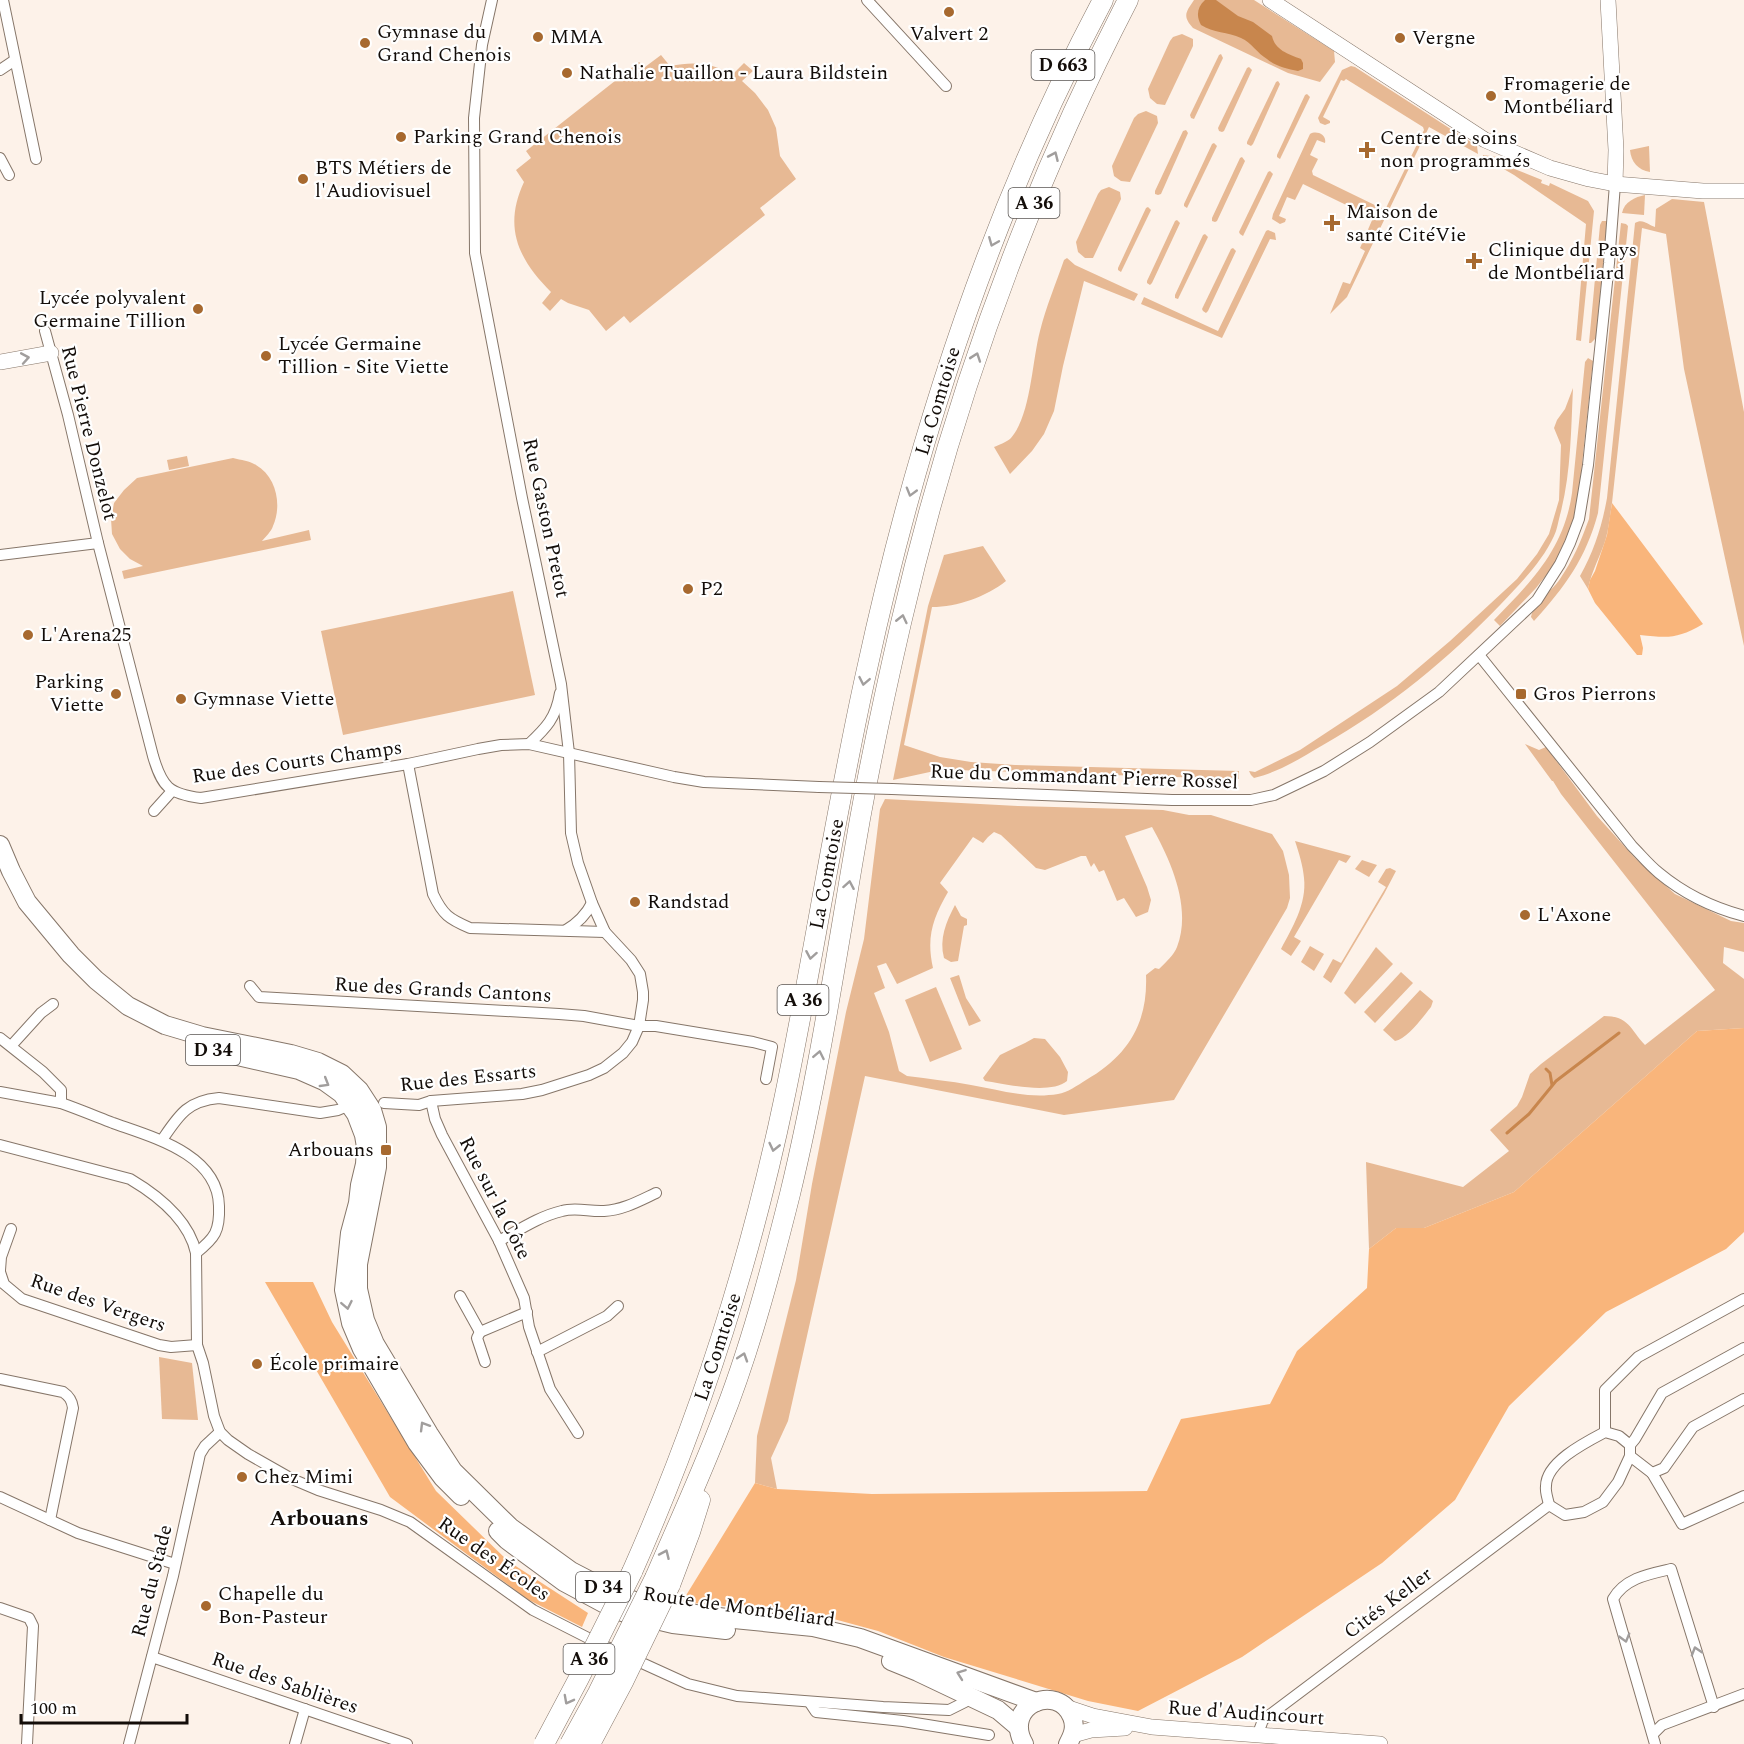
<svg xmlns="http://www.w3.org/2000/svg" width="1744" height="1744" font-family="Spectral,serif">
	<rect width="100%" height="100%" fill="#fdf2e9"/>
	<g fill="#e7b994" fill-rule="evenodd">
		<path d="M1194,0H1254L1334,51L1335,62L1320,82L1288,73L1193,28C1182,16 1186,12 1194,0Z"/>
		<polygon points="1182,34 1193,39 1193,46 1165,105 1157,104 1150,98 1148,89 1170,41 1173,37"/>
		<polygon points="1221,54 1223,58 1194,119 1191,118 1190,115 1219,55"/>
		<path d="M661,55L670,66C695,61 710,63 733,74L744,63L753,71L742,81L755,93L768,110L776,128L780,156L796,179L760,208L765,215L630,323L624,316L606,331L589,310L568,303L561,299L550,311L542,303L551,292C518,259 503,227 524,182L516,170L531,158L526,151L639,62L645,67Z"/>
		<path d="M1351,66L1355,67L1477,146L1478,154L1429,127L1347,297L1330,314L1343,282L1350,284L1365,251L1360,248L1373,218L1303,184L1295,200L1287,197L1279,216L1286,219L1285,222L1280,224L1272,219L1273,214L1310,134C1317,130 1327,135 1325,143L1317,140L1310,155L1318,159L1312,171L1313,175L1385,210L1424,130L1423,127L1346,79L1344,81L1341,80L1323,117L1330,121V123L1325,125L1320,123L1318,118L1342,70Z"/>
		<polygon points="1249,67 1252,70 1224,131 1222,132 1219,131 1218,128 1247,68"/>
		<polygon points="1278,81 1280,84 1253,144 1251,146 1247,144 1247,142 1276,82"/>
		<polygon points="1307,94 1310,97 1280,159 1277,157 1277,155 1305,95"/>
		<polygon points="1146,111 1157,116 1158,123 1130,182 1121,181 1114,176 1112,166 1134,118 1138,114"/>
		<polygon points="1186,130 1188,133 1161,194 1158,195 1155,194 1155,191 1183,131"/>
		<polygon points="1214,143 1217,146 1187,208 1184,206 1184,204 1212,144"/>
		<path d="M1649,146L1650,172C1638,170 1631,162 1630,150Z"/>
		<polygon points="1483,155 1497,157 1512,168 1542,180 1541,183 1549,186 1550,183 1588,201 1594,211 1581,341 1576,340 1586,224 1514,175 1483,157"/>
		<polygon points="1242,157 1245,161 1217,221 1215,222 1212,221 1212,218 1240,158"/>
		<polygon points="1270,171 1273,174 1243,236 1240,234 1239,232 1268,172"/>
		<polygon points="1109,187 1120,192 1121,199 1093,258 1085,258 1078,252 1076,242 1098,194 1101,190"/>
		<path d="M1645,195L1644,215L1622,213C1624,202 1635,197 1645,195Z"/>
		<path d="M1672,199L1704,202L1744,412V646L1684,369L1666,234L1642,228L1612,503C1610,515 1609,527 1606,538C1601,555 1591,572 1588,589L1580,576C1594,551 1602,526 1607,498L1635,223C1643,218 1648,225 1655,227L1656,209Z"/>
		<polygon points="1148,207 1151,210 1121,272 1118,270 1118,268 1146,208"/>
		<polygon points="1177,220 1180,223 1152,283 1150,285 1147,283 1147,281 1175,221"/>
		<polygon points="1602,221 1607,221 1596,338 1591,343 1589,343 1600,225"/>
		<path d="M1621,223L1626,224L1628,226L1598,513C1586,558 1565,587 1534,621L1531,617C1534,602 1552,591 1560,579C1573,560 1581,541 1589,519Z"/>
		<polygon points="1268,230 1275,233 1276,240 1270,239 1222,338 1141,304 1144,297 1218,331 1266,231"/>
		<polygon points="1205,234 1208,237 1178,299 1175,298 1175,295 1203,235"/>
		<polygon points="1233,248 1236,251 1208,311 1206,313 1203,311 1202,309 1231,249"/>
		<path d="M1067,258L1075,265L1138,294L1134,301L1084,281L1063,366L1054,411L1044,434L1032,451L1010,474L994,447C999,445 1007,442 1011,438C1031,415 1032,361 1040,331C1046,307 1056,283 1064,260Z"/>
		<path d="M1588,358L1593,361L1577,511L1562,552L1551,569L1536,588L1500,626L1494,620C1532,581 1564,549 1572,493L1585,362Z"/>
		<path d="M1573,388C1571,430 1571,474 1560,515C1558,522 1557,530 1554,536C1542,562 1520,584 1501,604C1448,659 1390,707 1323,745C1301,758 1279,772 1254,778L1251,775L1249,771L1255,772L1300,750L1397,686L1450,641L1517,579L1537,554L1549,534L1559,500L1561,445L1554,428L1557,420L1565,409Z"/>
		<polygon points="187,456 189,466 169,470 167,460"/>
		<path d="M233,458C241,460 250,461 256,465C277,477 282,506 273,526C271,532 266,536 262,541L309,530L311,540L124,579L122,571L143,566L130,559L120,549L112,534L111,519L114,503L124,490L137,478Z"/>
		<path d="M983,546L1006,581C986,597 957,607 932,607L904,745L940,757L971,762L1015,765L1239,771V779L956,770H939L893,780L928,606L944,555Z"/>
		<polygon points="513,591 535,695 343,735 321,631"/>
		<path d="M1525,744L1539,750L1546,747L1597,816L1635,858L1675,894L1731,921L1744,923V952L1724,947L1723,963L1744,979V1028L1697,1031L1514,1192L1424,1228H1396L1369,1249L1366,1162L1463,1187L1509,1151L1490,1130L1517,1106L1522,1097L1530,1074L1541,1064L1604,1016C1629,1016 1630,1029 1645,1045L1715,990L1561,794L1553,781H1552Z"/>
		<path d="M885,799L1018,806L1163,810L1189,815H1211L1272,834L1283,851L1289,875L1290,898L1287,908L1174,1100L1064,1115L865,1076L788,1421L771,1458L777,1489L755,1483L757,1436L796,1280L812,1184L846,1012L864,939L880,809ZM1152,827C1171,861 1192,908 1177,947C1174,955 1165,963 1159,969L1155,968L1146,975C1148,1023 1128,1056 1086,1080C1078,1085 1067,1093 1058,1094C1028,1099 1000,1090 971,1085C950,1081 929,1079 907,1076L899,1071L889,1032L874,993L885,988L877,966L886,963L897,984L933,968C926,937 933,918 948,892L940,883L973,837L983,843L988,837L994,832L1001,835L1036,868L1045,870L1081,856H1086L1091,867L1094,863L1099,872L1104,870L1117,901L1124,898L1136,917L1148,912L1151,900L1147,887L1125,836Z"/>
		<path d="M1295,841L1351,856L1346,863L1339,860L1294,937L1301,941L1291,956L1281,949C1292,928 1307,904 1304,878C1303,866 1299,853 1295,841Z"/>
		<polygon points="1362,860 1377,865 1369,877 1355,869"/>
		<polygon points="1390,868 1396,871 1384,894 1331,983 1323,977 1333,959 1341,963 1386,887 1378,882 1386,869"/>
		<path d="M955,905L961,916L967,919V925L964,926L958,961L951,962L944,958C939,939 946,922 955,905Z"/>
		<polygon points="1310,946 1324,954 1314,971 1301,962"/>
		<polygon points="1376,947 1393,964 1355,1004 1344,993"/>
		<polygon points="1401,972 1413,983 1375,1023 1364,1012"/>
		<polygon points="959,975 966,998 981,1021 969,1026 950,978"/>
		<polygon points="936,987 962,1049 930,1062 905,1000"/>
		<path d="M1420,990L1433,1001L1431,1007C1423,1017 1407,1039 1395,1041L1383,1030Z"/>
		<path d="M1034,1038L1045,1039L1060,1057L1068,1072L1067,1081C1050,1095 1006,1084 985,1081L983,1078L1000,1055L1025,1043Z"/>
		<polygon points="159,1357 192,1363 198,1420 162,1419"/>
	</g>
	<g fill="#f9b57b">
		<path d="M1612,503L1703,624C1677,639 1669,638 1640,635L1643,648L1642,655H1637L1595,603L1588,589L1590,580L1595,571L1607,535Z"/>
		<polygon points="1744,1028 1744,1232 1726,1249 1606,1312 1509,1406 1455,1500 1382,1563 1242,1657 1138,1711 1088,1701 944,1657 878,1631 819,1615 682,1602 755,1483 777,1489 872,1494 1147,1491 1181,1419 1270,1404 1297,1351 1367,1288 1369,1249 1396,1228 1424,1228 1514,1192 1697,1031"/>
		<polygon points="265,1282 313,1282 332,1322 436,1491 508,1561 588,1613 582,1627 527,1599 390,1497"/>
	</g>
	<path fill="#c8864d" d="M1205,0H1216L1238,16L1253,22L1272,36C1275,50 1288,54 1301,59L1303,63V69L1298,71C1287,69 1275,66 1267,59C1257,53 1252,43 1241,38C1228,32 1213,33 1201,25C1196,16 1197,7 1205,0Z"/>
	<g fill="none" stroke-linecap="round" stroke-linejoin="round">
		<g stroke="#c8864d" stroke-width="3">
			<polyline points="1546,1069 1550,1073 1552,1085"/>
			<polyline points="1507,1133 1529,1114 1556,1081 1619,1033"/>
		</g>
		<defs>
			<g id="street">
				<polyline points="3,0 36,159"/>
				<polyline points="867,0 946,86"/>
				<polyline points="0,70 15,60"/>
				<polyline points="0,158 9,175"/>
				<path d="M45,331L68,415L98,543L153,756C162,787 169,794 201,798L408,764L478,749L501,745L529,744L674,777L704,782L819,787"/>
				<polyline points="0,555 98,543"/>
				<path d="M1479,655L1632,846C1641,855 1649,865 1659,873C1683,893 1714,908 1744,916"/>
				<path d="M529,744C546,728 556,718 560,693"/>
				<path d="M408,764L433,894C443,915 449,919 470,928L605,932"/>
				<polyline points="892,789 1172,800 1251,800 1274,795 1324,771 1370,742 1439,692 1537,600 1560,564 1570,543 1579,519 1588,465 1609,263 1615,184"/>
				<polyline points="154,811 172,791"/>
				<path d="M566,930C578,923 586,915 592,903"/>
				<polyline points="250,986 259,997 559,1014 584,1016 639,1026 656,1026 753,1042 772,1047 766,1079"/>
				<polyline points="0,1038 43,1072 61,1090 61,1103 0,1092"/>
				<polyline points="11,1046 41,1013 53,1004"/>
				<polyline points="431,1101 435,1119 442,1135 499,1241 524,1298 529,1327 550,1389 578,1433"/>
				<path d="M61,1103C78,1109 95,1116 113,1123C152,1137 218,1154 219,1206C220,1231 215,1238 196,1253"/>
				<polyline points="384,1103 419,1105 431,1101 522,1094 542,1090 589,1075 604,1068 623,1053 632,1042 639,1026 643,1000 643,992 640,974 631,960 605,932 592,903 578,863 571,833 569,753 561,684 522,498 475,253 474,118 482,45 492,0"/>
				<path d="M162,1140C179,1115 187,1101 219,1098L320,1113L338,1110L350,1105"/>
				<path d="M0,1145L130,1179C157,1195 189,1220 196,1253L197,1345L203,1363L214,1416L220,1432L228,1440L248,1454L292,1479L318,1490L381,1510L410,1522L533,1610L598,1643L688,1684L737,1696L883,1707L949,1710L965,1702L970,1697"/>
				<path d="M499,1241C519,1230 540,1216 562,1211C576,1207 590,1212 604,1211C623,1210 639,1201 656,1193"/>
				<polyline points="0,1270 1,1257 11,1229"/>
				<polyline points="0,1272 4,1284 22,1299 159,1345 171,1347 197,1345"/>
				<polyline points="460,1296 480,1332 527,1312"/>
				<polyline points="480,1332 477,1338 485,1362"/>
				<polyline points="537,1352 607,1316 618,1306"/>
				<path d="M0,1379L63,1392C69,1396 72,1400 73,1408L50,1520"/>
				<polyline points="1605,1432 1605,1390 1638,1357 1744,1299"/>
				<polyline points="1630,1456 1652,1473 1664,1468 1693,1427 1744,1399"/>
				<polyline points="1652,1473 1682,1524 1744,1496"/>
				<polyline points="0,1497 78,1533 175,1564"/>
				<path d="M1549,1505C1548,1499 1545,1492 1546,1486C1546,1462 1586,1442 1605,1432L1619,1436L1630,1445"/>
				<polyline points="0,1608 29,1618 33,1626 27,1744"/>
				<polyline points="152,1657 407,1744"/>
				<polyline points="810,1703 816,1712 903,1721 989,1735"/>
				<polyline points="1653,1734 1662,1725 1744,1694"/>
				<polyline points="1257,1736 1263,1720 1549,1505 1565,1515 1584,1512 1603,1502 1618,1482 1630,1456 1630,1445 1635,1439 1662,1393 1744,1348"/>
				<polyline points="129,1744 173,1576 200,1454 205,1446 220,1432"/>
				<polyline points="295,1744 305,1709"/>
				<path d="M1655,1744L1613,1599C1625,1578 1649,1574 1671,1569L1714,1707"/>
			</g>
			<g id="secondary">
				<polyline points="1270,0 1485,140 1550,168 1589,179 1615,184 1703,191 1744,191"/>
				<polyline points="1608,0 1616,150 1615,184"/>
				<polyline points="0,362 51,353"/>
				<polyline points="1066,1707 1093,1716 1152,1727 1380,1744"/>
				<polyline points="1073,1735 1091,1730 1125,1728"/>
			</g>
			<g id="primary">
				<polyline points="0,845 11,871 27,902 71,955 96,980 128,1006 165,1025 202,1036 291,1054 318,1062 342,1074 359,1090 372,1110 377,1127 377,1167 358,1264 358,1289 365,1320 375,1344 429,1434 453,1471 510,1527 571,1571 623,1598 680,1612 734,1619 813,1627 860,1638 1036,1702"/>
				<polyline points="207,1049 299,1070 324,1081 342,1094 356,1114 364,1135 366,1147 365,1164 360,1185 358,1203 350,1233 344,1290 351,1323 362,1349 417,1443 443,1478 461,1496"/>
				<polyline points="498,1531 507,1540 564,1582 618,1611 673,1624 726,1630"/>
				<polyline points="891,1661 918,1672 998,1710 1018,1727"/>
				<path d="M1024,1744C1002,1705 1058,1682 1072,1717C1076,1727 1073,1735 1068,1744"/>
			</g>
			<g id="highway">
				<path d="M632,1572C699,1421 750,1262 784,1100C814,957 835,812 867,669C917,438 991,210 1103,0"/>
				<path d="M655,1578C677,1527 700,1477 720,1425C749,1353 771,1270 790,1194C820,1070 838,944 860,819C872,753 886,688 901,623C951,407 1026,197 1128,0"/>
				<polyline points="670,1585 690,1532 700,1500"/>
			</g>
		</defs>
		<use href="#street" stroke="#867669" stroke-width="12"/>
		<use href="#secondary" stroke="#867669" stroke-width="16"/>
		<use href="#primary" stroke="#867669" stroke-width="20"/>
		<use href="#highway" stroke="#867669" stroke-width="21"/>
		<use href="#street" stroke="#fff" stroke-width="10"/>
		<use href="#secondary" stroke="#fff" stroke-width="15"/>
		<use href="#primary" stroke="#fff" stroke-width="18"/>
		<use href="#highway" stroke="#fff" stroke-width="20"/>
		<defs>
			<polyline id="street-bridge" points="819,787 892,789"/>
			<g id="highway-bridge">
				<polyline points="544,1744 579,1678 632,1572"/>
				<polyline points="570,1744 598,1693 655,1578"/>
				<polyline points="590,1744 624,1680 670,1585"/>
			</g>
		</defs>
		<use href="#street-bridge" stroke="#867669" stroke-width="12" stroke-linecap="butt"/>
		<use href="#highway-bridge" stroke="#867669" stroke-width="21" stroke-linecap="butt"/>
		<use href="#street-bridge" stroke="#fff" stroke-width="10"/>
		<use href="#highway-bridge" stroke="#fff" stroke-width="20"/>
	</g>
	<defs><path id="oneway-chevron" d="M-2-3.5L2.5 0L-2 3.5" fill="none" stroke-width="1.6" stroke-linecap="round" stroke-linejoin="round" transform="scale(1.5)"/></defs>
	<g stroke="#a19e9d">
		<use href="#oneway-chevron" transform="translate(1054 156) rotate(-66)"/>
		<use href="#oneway-chevron" transform="translate(993 242) rotate(112)"/>
		<use href="#oneway-chevron" transform="translate(976 357) rotate(-71)"/>
		<use href="#oneway-chevron" transform="translate(25 358) rotate(-10)"/>
		<use href="#oneway-chevron" transform="translate(911 492) rotate(106)"/>
		<use href="#oneway-chevron" transform="translate(902 619) rotate(-77)"/>
		<use href="#oneway-chevron" transform="translate(864 681) rotate(101)"/>
		<use href="#oneway-chevron" transform="translate(849 885) rotate(-80)"/>
		<use href="#oneway-chevron" transform="translate(811 955) rotate(100)"/>
		<use href="#oneway-chevron" transform="translate(819 1055) rotate(-79)"/>
		<use href="#oneway-chevron" transform="translate(325 1083) rotate(31)"/>
		<use href="#oneway-chevron" transform="translate(774 1147) rotate(103)"/>
		<use href="#oneway-chevron" transform="translate(347 1305) rotate(79)"/>
		<use href="#oneway-chevron" transform="translate(743 1357) rotate(-72)"/>
		<use href="#oneway-chevron" transform="translate(424 1426) rotate(-121)"/>
		<use href="#oneway-chevron" transform="translate(665 1554) rotate(-66)"/>
		<use href="#oneway-chevron" transform="translate(1625 1638) rotate(74)"/>
		<use href="#oneway-chevron" transform="translate(1696 1651) rotate(-107)"/>
		<use href="#oneway-chevron" transform="translate(961 1674) rotate(-160)"/>
		<use href="#oneway-chevron" transform="translate(568 1700) rotate(118)"/>
	</g>
	<g fill="#a7692f" stroke="#fff" stroke-width="2">
		<circle cx="949" cy="12" r="6"/>
		<circle cx="538" cy="37" r="6"/>
		<circle cx="1400" cy="38" r="6"/>
		<circle cx="365" cy="43" r="6"/>
		<circle cx="567" cy="73" r="6"/>
		<circle cx="1491" cy="96" r="6"/>
		<circle cx="401" cy="137" r="6"/>
		<path d="M1364 141h6v6h6v6h-6v6h-6v-6h-6v-6h6z"/>
		<circle cx="303" cy="179" r="6"/>
		<path d="M1329 214h6v6h6v6h-6v6h-6v-6h-6v-6h6z"/>
		<path d="M1471 252h6v6h6v6h-6v6h-6v-6h-6v-6h6z"/>
		<circle cx="198" cy="309" r="6"/>
		<circle cx="266" cy="356" r="6"/>
		<circle cx="688" cy="589" r="6"/>
		<circle cx="28" cy="635" r="6"/>
		<circle cx="116" cy="694" r="6"/>
		<rect x="1515" y="688" width="12" height="12" rx="3"/>
		<circle cx="181" cy="699" r="6"/>
		<circle cx="635" cy="902" r="6"/>
		<circle cx="1525" cy="915" r="6"/>
		<rect x="380" y="1144" width="12" height="12" rx="3"/>
		<circle cx="257" cy="1364" r="6"/>
		<circle cx="242" cy="1477" r="6"/>
		<circle cx="206" cy="1606" r="6"/>
	</g>
	<g text-anchor="middle" dominant-baseline="central" stroke-width="4.5" stroke-linejoin="round" paint-order="stroke">
		<g fill="#fff" stroke="#5a5653" stroke-width="1.5">
			<rect x="1031.5" y="50" width="63" height="30" rx="4.5"/>
			<rect x="1008.5" y="188" width="51" height="30" rx="4.5"/>
			<rect x="777.5" y="985" width="51" height="30" rx="4.5"/>
			<rect x="186" y="1035" width="54" height="30" rx="4.5"/>
			<rect x="576" y="1572" width="54" height="30" rx="4.5"/>
			<rect x="563.5" y="1644" width="51" height="30" rx="4.5"/>
		</g>
		<g font-size="18" font-weight="bold" fill="#130d09">
			<text x="1063" y="65">D 663</text>
			<text x="1034" y="203">A 36</text>
			<text x="803" y="1000">A 36</text>
			<text x="213" y="1050">D 34</text>
			<text x="603" y="1587">D 34</text>
			<text x="589" y="1659">A 36</text>
		</g>
		<g font-size="20" fill="#130d09" stroke="#fff" text-anchor="start">
			<text x="377" y="32">Gymnase du<tspan x="377" dy="23">Grand Chenois</tspan></text>
			<text x="949" y="34" text-anchor="middle">Valvert 2</text>
			<text x="550" y="37">MMA</text>
			<text x="1412" y="38">Vergne</text>
			<text x="579" y="73">Nathalie Tuaillon - Laura Bildstein</text>
			<text x="1503" y="84">Fromagerie de<tspan x="1503" dy="23">Montbéliard</tspan></text>
			<text x="413" y="137">Parking Grand Chenois</text>
			<text x="1380" y="138">Centre de soins<tspan x="1380" dy="23">non programmés</tspan></text>
			<text x="315" y="168">BTS Métiers de<tspan x="315" dy="23">l'Audiovisuel</tspan></text>
			<text x="1346" y="212">Maison de<tspan x="1346" dy="23">santé CitéVie</tspan></text>
			<text x="1488" y="250">Clinique du Pays<tspan x="1488" dy="23">de Montbéliard</tspan></text>
			<text x="186" y="298" text-anchor="end">Lycée polyvalent<tspan x="186" dy="23">Germaine Tillion</tspan></text>
			<text x="278" y="344">Lycée Germaine<tspan x="278" dy="23">Tillion - Site Viette</tspan></text>
			<text x="700" y="589">P2</text>
			<text x="40" y="635">L'Arena25</text>
			<text x="104" y="682" text-anchor="end">Parking<tspan x="104" dy="23">Viette</tspan></text>
			<text x="1533" y="694">Gros Pierrons</text>
			<text x="193" y="699">Gymnase Viette</text>
			<text x="647" y="902">Randstad</text>
			<text x="1537" y="915">L'Axone</text>
			<text x="374" y="1150" text-anchor="end">Arbouans</text>
			<text x="269" y="1364">École primaire</text>
			<text x="254" y="1477">Chez Mimi</text>
			<text x="218" y="1594">Chapelle du<tspan x="218" dy="23">Bon-Pasteur</tspan></text>
		</g>
		<g font-size="20" fill="#130d09" stroke="#fff">
			<text transform="translate(938 401) rotate(-73)">La Comtoise</text>
			<text transform="translate(89 433) rotate(76)">Rue Pierre Donzelot</text>
			<text transform="translate(546 518) rotate(78)">Rue Gaston Pretot</text>
			<text transform="translate(297 762) rotate(-8)">Rue des Courts Champs</text>
			<text transform="translate(1084 777) rotate(2)">Rue du Commandant Pierre Rossel</text>
			<text transform="translate(827 874) rotate(-79)">La Comtoise</text>
			<text transform="translate(443 990) rotate(3)">Rue des Grands Cantons</text>
			<text transform="translate(468 1078) rotate(-6)">Rue des Essarts</text>
			<text transform="translate(495 1198) rotate(63)">Rue sur la Côte</text>
			<text transform="translate(98 1303) rotate(19)">Rue des Vergers</text>
			<text transform="translate(718 1347) rotate(-72)">La Comtoise</text>
			<text transform="translate(494 1559) rotate(35)">Rue des Écoles</text>
			<text transform="translate(152 1581) rotate(-76)">Rue du Stade</text>
			<text transform="translate(1388 1603) rotate(-37)">Cités Keller</text>
			<text transform="translate(739 1607) rotate(8)">Route de Montbéliard</text>
			<text transform="translate(285 1683) rotate(19)">Rue des Sablières</text>
			<text transform="translate(1246 1713) rotate(4)">Rue d'Audincourt</text>
		</g>
		<g font-size="22" font-weight="bold" fill="#130d09" stroke="#fff">
			<text x="319" y="1518">Arbouans</text>
		</g>
	</g>
	<path d="M21 1714v9h166v-9" fill="none" stroke="#130d09" stroke-width="3"/>
	<text x="30" y="1714" font-size="18" fill="#130d09" stroke="#ffffff" stroke-width="4.5" paint-order="stroke">100 m</text>
</svg>
